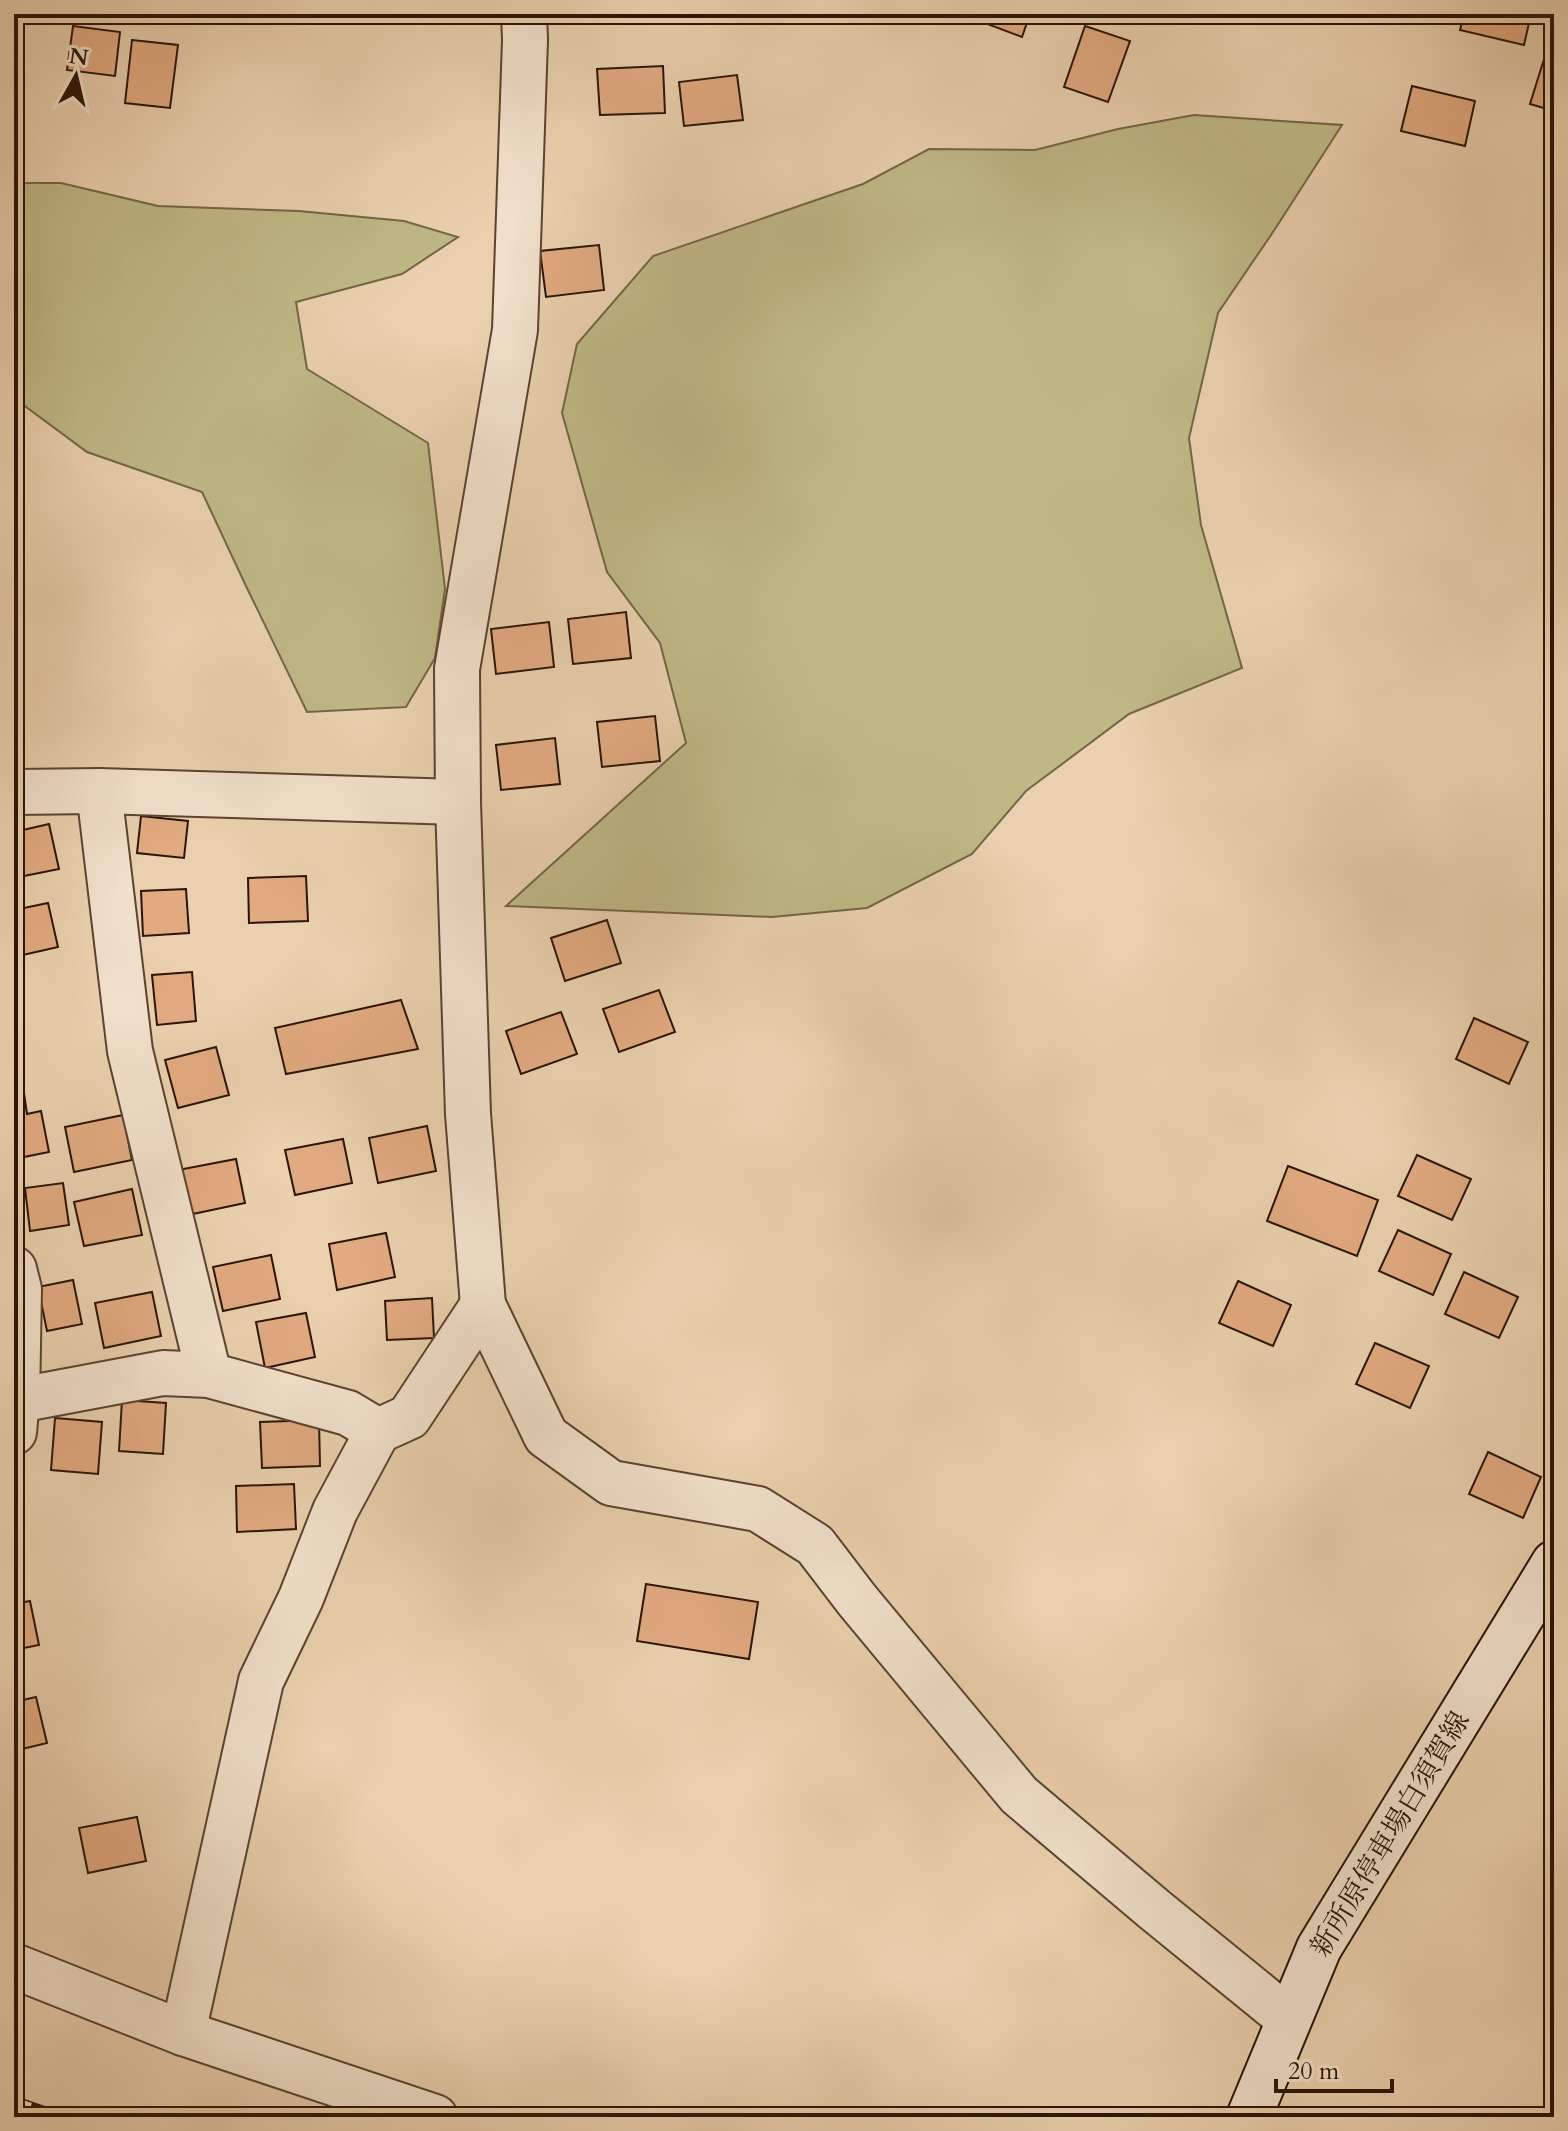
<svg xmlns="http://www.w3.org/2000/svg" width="1568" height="2131" font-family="Cardo,'Noto Serif JP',serif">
	<rect width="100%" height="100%" fill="#ead0ae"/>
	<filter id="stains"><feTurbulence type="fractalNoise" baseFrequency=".0025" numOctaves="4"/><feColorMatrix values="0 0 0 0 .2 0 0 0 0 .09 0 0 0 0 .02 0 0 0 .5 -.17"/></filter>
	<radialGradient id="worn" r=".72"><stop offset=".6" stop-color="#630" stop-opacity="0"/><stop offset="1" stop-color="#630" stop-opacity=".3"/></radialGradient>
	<g fill="#bfb885" stroke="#746646" stroke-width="2">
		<polygon points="1194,115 1342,125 1275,229 1218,313 1189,438 1201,525 1242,668 1129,714 1026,791 972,854 867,908 772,917 506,906 686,743 660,643 607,572 562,413 577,344 653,256 863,184 929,149 1035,150 1118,129"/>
		<polygon points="14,183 61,183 158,206 299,211 404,221 458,237 402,274 296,302 307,369 428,443 445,589 435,658 406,707 307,712 246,586 202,492 87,452 14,398"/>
	</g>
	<g fill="#e2aa81" stroke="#2a1408" stroke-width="2">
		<polygon points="565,14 630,14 630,17 565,20"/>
		<polygon points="961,14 1030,14 1022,37"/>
		<polygon points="1464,14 1531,14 1524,45 1460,30"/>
		<polygon points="73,26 120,32 115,76 67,70"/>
		<polygon points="1085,26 1130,41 1108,102 1064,87"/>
		<polygon points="132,40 178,45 170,108 125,103"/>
		<polygon points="1549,43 1554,44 1554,111 1530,104"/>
		<polygon points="663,66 665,113 600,115 597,69"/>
		<polygon points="737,75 743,120 684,126 679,82"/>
		<polygon points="1412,86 1475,101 1465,146 1401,131"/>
		<polygon points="599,245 604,290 546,297 540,251"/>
		<polygon points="626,612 631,658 573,664 568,619"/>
		<polygon points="549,622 554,667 496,674 491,629"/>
		<polygon points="655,716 660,761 602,767 597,722"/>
		<polygon points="555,738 560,784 501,790 496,745"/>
		<polygon points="141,816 188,821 184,858 137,853"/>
		<polygon points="49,824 59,869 14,878 14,832"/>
		<polygon points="306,876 308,921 249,923 248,878"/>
		<polygon points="186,889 189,933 143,936 141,891"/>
		<polygon points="48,903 58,947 14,957 14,910"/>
		<polygon points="607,920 621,963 565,981 551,938"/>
		<polygon points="192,972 196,1021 157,1025 152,975"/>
		<polygon points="659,990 675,1032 619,1052 603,1009"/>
		<polygon points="401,1000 418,1049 286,1074 275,1028"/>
		<polygon points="14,1007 21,1042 14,1043"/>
		<polygon points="561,1012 577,1054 521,1074 506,1031"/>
		<polygon points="1474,1018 1528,1042 1509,1084 1456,1059"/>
		<polygon points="216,1047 229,1095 178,1108 165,1060"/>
		<polygon points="24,1093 27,1114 41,1111 49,1152 24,1157 22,1141 14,1142 14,1094"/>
		<polygon points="123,1115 132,1160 74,1172 65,1127"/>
		<polygon points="427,1126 436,1171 378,1183 369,1138"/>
		<polygon points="343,1139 352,1183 295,1195 285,1150"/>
		<polygon points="1417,1155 1471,1179 1452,1220 1398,1196"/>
		<polygon points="236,1159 245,1203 188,1215 178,1170"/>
		<polygon points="1288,1166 1378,1200 1357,1256 1267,1221"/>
		<polygon points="63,1183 69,1225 30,1231 25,1188"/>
		<polygon points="132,1189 142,1235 84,1246 74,1202"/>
		<polygon points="1398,1230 1451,1254 1433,1295 1379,1271"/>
		<polygon points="386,1233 395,1277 337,1290 329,1244"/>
		<polygon points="271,1255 280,1299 223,1311 213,1267"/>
		<polygon points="1464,1272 1518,1297 1499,1338 1445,1314"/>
		<polygon points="73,1280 82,1324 47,1331 38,1287"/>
		<polygon points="1238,1281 1291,1305 1273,1346 1219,1323"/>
		<polygon points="152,1292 161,1336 104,1348 95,1303"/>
		<polygon points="432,1298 434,1338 387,1340 385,1301"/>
		<polygon points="306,1313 315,1357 265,1368 256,1322"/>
		<polygon points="1375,1343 1429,1366 1410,1408 1356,1384"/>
		<polygon points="122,1400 166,1403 163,1454 119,1451"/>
		<polygon points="55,1418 102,1422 98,1474 51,1470"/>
		<polygon points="319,1420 320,1466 262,1468 260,1422"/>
		<polygon points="1488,1452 1541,1477 1523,1518 1469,1494"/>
		<polygon points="294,1484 296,1529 237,1532 236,1486"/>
		<polygon points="646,1584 758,1602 749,1659 637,1641"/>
		<polygon points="30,1601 39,1645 14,1650 14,1604"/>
		<polygon points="36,1697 47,1743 14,1751 14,1702"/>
		<polygon points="137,1817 146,1861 88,1873 79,1828"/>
	</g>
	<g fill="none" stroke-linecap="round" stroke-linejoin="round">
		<defs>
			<g id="street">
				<polyline points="524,14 525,40 515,330 457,669 458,802 468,1114 483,1305 546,1436 611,1483 758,1509 815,1545 857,1600 1019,1795 1155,1910 1289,2019"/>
				<polyline points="99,791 130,1051 209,1375"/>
				<polyline points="14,792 99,791 458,802"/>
				<polyline points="14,1269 19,1289 17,1400 14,1432"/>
				<polyline points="14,1401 163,1373 209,1375 348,1413 378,1431"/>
				<polyline points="14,1966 183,2033 435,2117"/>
				<polyline points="183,2033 261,1681 301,1598 335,1511 378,1431 409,1417 483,1305"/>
			</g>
			<polyline id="secondary" points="1249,2117 1319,1948 1554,1563"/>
		</defs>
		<use href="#street" stroke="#5a4332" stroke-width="48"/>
		<use href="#secondary" stroke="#2a1408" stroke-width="48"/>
		<use href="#street" stroke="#f1e0ca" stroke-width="44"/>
		<use href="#secondary" stroke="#f1e0ca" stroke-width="44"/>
		<defs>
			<polyline id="rail" points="14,2100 63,2117"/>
		</defs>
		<use href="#rail" stroke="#2a1408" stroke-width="9"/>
		<use href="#rail" stroke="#f1e0ca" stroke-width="6" stroke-dasharray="18" stroke-linecap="butt"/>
	</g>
	<g text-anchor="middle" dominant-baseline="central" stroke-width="6" stroke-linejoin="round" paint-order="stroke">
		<g font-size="28" fill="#2a1408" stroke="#f1e0ca">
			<text transform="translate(1390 1834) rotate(-59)">新所原停車場白須賀線</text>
		</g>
	</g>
	<rect width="1568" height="2131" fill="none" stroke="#ead0ae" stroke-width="48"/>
	<rect x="16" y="16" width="1536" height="2099" fill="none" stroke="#2a1408" stroke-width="4"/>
	<rect x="24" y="24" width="1520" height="2083" fill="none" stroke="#2a1408" stroke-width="2"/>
	<g transform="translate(76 76) rotate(8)" stroke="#f1e0ca" stroke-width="6" paint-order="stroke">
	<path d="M0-6L14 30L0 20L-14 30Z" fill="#2a1408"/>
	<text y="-12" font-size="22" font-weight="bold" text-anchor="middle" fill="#2a1408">N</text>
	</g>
	<path d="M1276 2079v12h116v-12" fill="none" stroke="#2a1408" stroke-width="4"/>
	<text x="1288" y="2079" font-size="24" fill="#2a1408" stroke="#f1e0ca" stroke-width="6" paint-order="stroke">20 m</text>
	<rect width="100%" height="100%" filter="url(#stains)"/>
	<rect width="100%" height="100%" fill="url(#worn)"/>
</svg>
